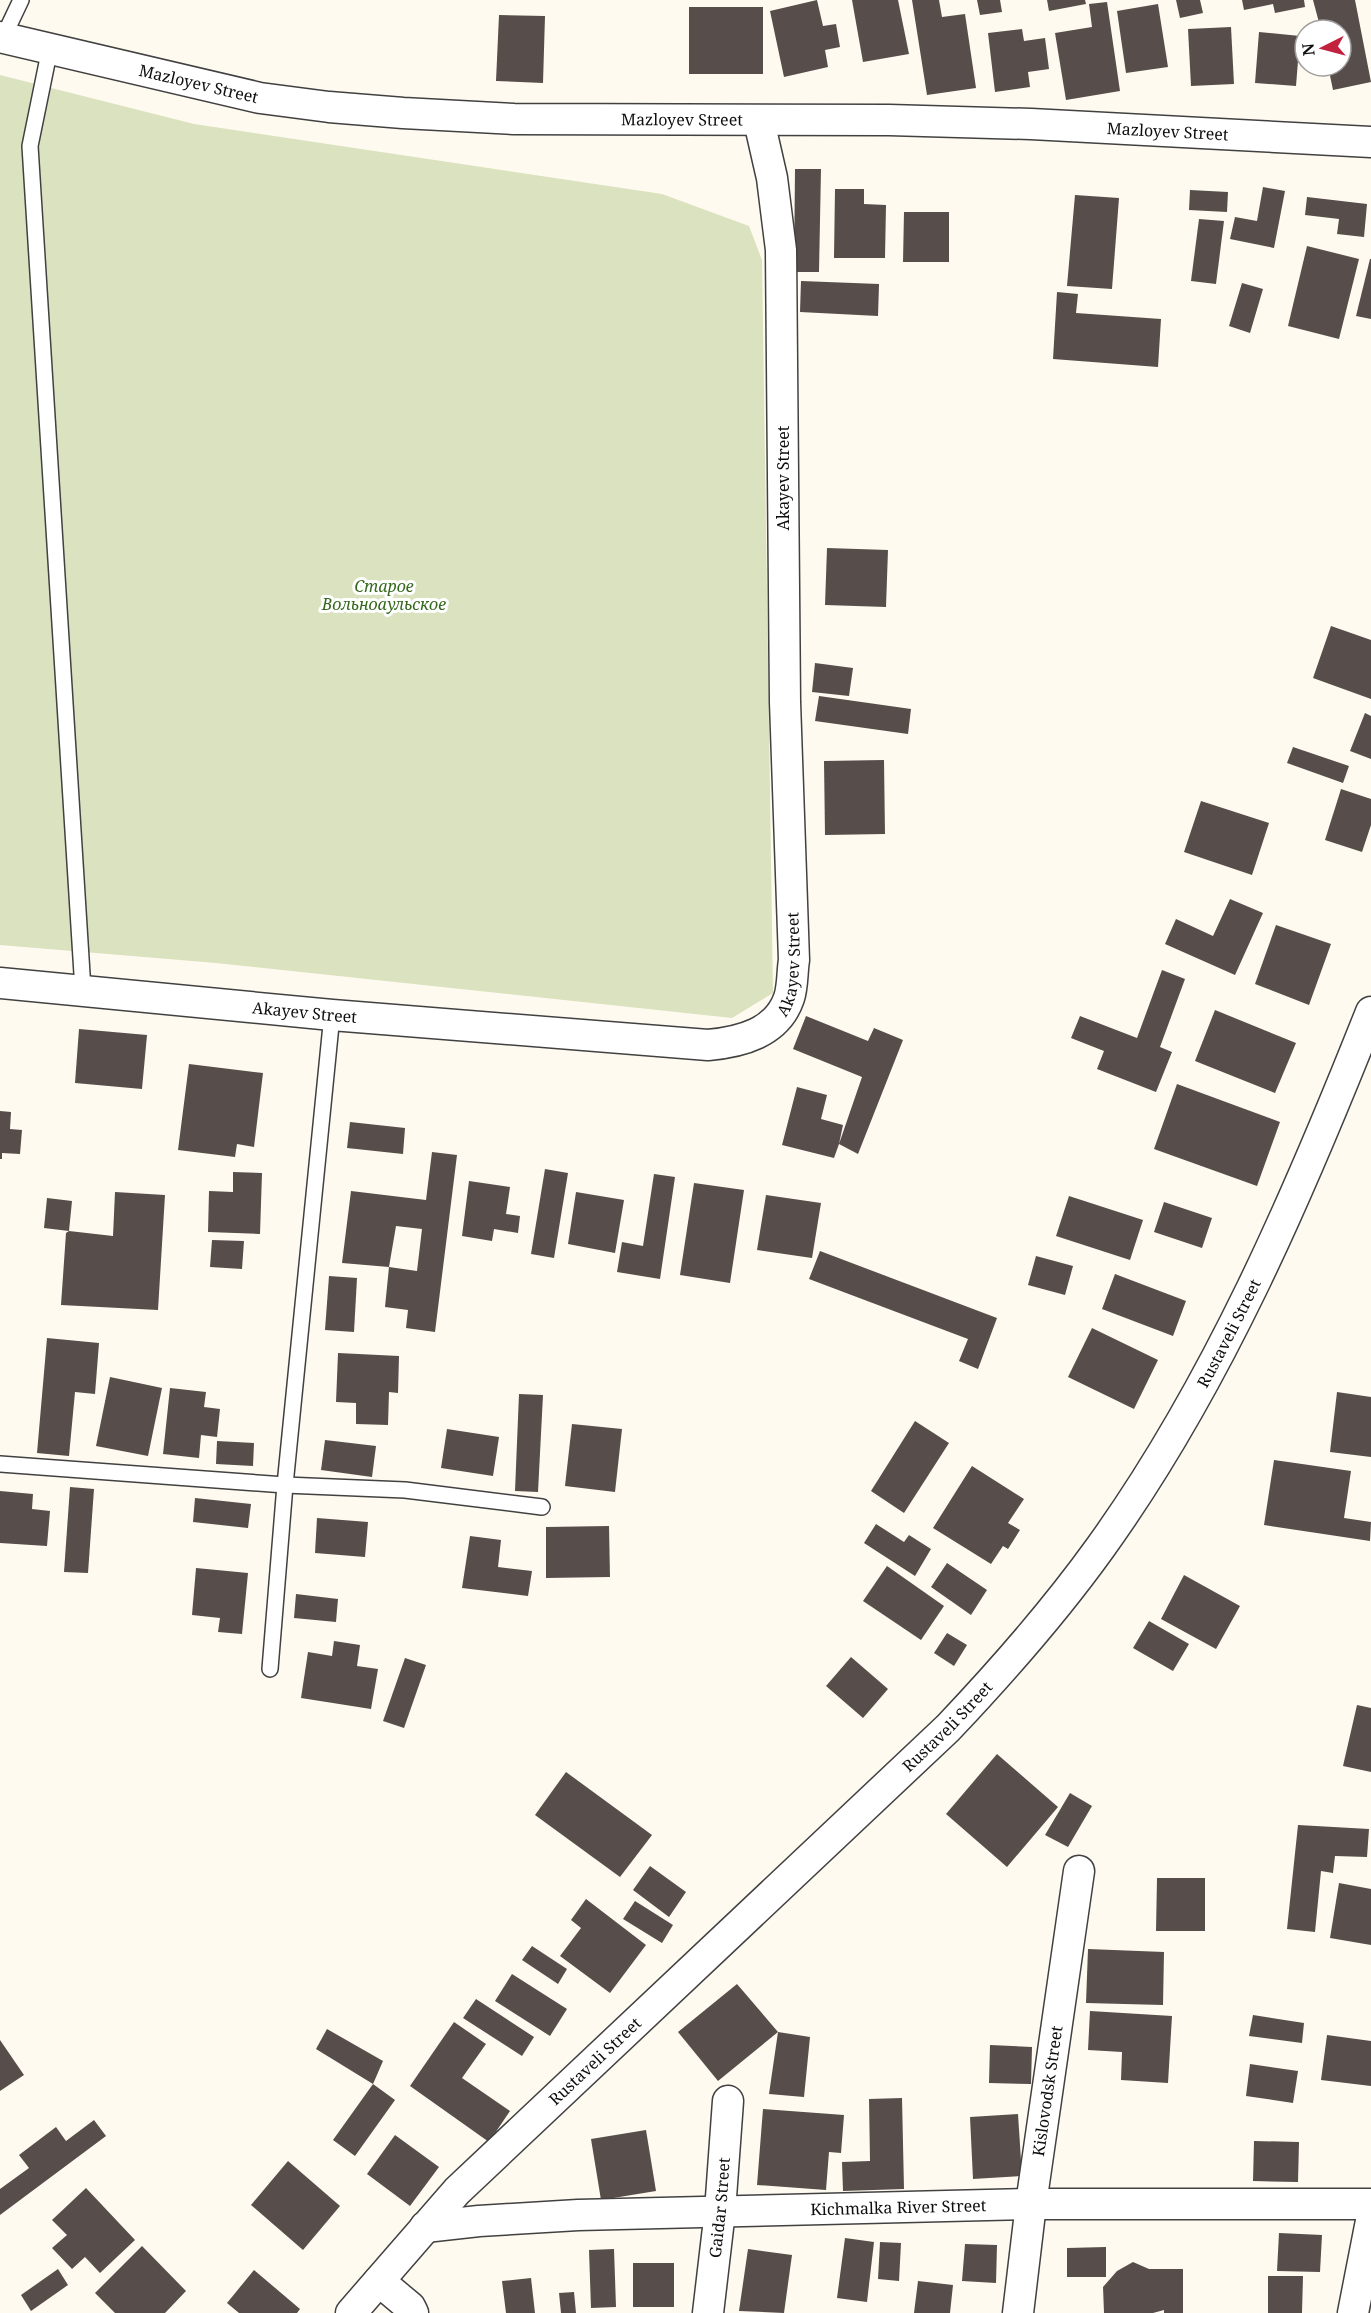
<svg xmlns="http://www.w3.org/2000/svg" width="1371" height="2313" font-family="'Noto Serif',serif">
	<rect width="100%" height="100%" fill="#fffaef"/>
	<polygon fill="#dbe2bf" points="0,75 194,124 662,194 749,226 762,260 773,993 732,1018 216,963 0,945"/>
	<g fill="#574d4a">
		<polygon points="817,0 823,26 836,24 840,47 825,50 828,67 784,77 770,11"/>
		<polygon points="852,0 898,0 909,54 863,62"/>
		<polygon points="912,0 939,0 942,17 965,14 976,88 927,95"/>
		<polygon points="977,0 1000,0 1002,12 980,15"/>
		<polygon points="1047,0 1085,0 1086,4 1049,11"/>
		<polygon points="1176,0 1200,0 1203,13 1180,18"/>
		<polygon points="1242,0 1304,0 1305,7 1275,13 1273,4 1244,10"/>
		<polygon points="1313,0 1355,0 1371,82 1333,90 1328,66 1341,66 1341,30 1321,30"/>
		<polygon points="1107,2 1120,91 1066,100 1055,33 1092,27 1089,4"/>
		<polygon points="1158,4 1168,67 1126,73 1117,11"/>
		<rect x="689" y="7" width="74" height="67"/>
		<polygon points="499,15 545,16 543,83 496,81"/>
		<polygon points="1231,27 1234,84 1191,86 1188,29"/>
		<polygon points="1022,29 1024,41 1045,38 1049,69 1028,72 1030,87 995,92 988,33"/>
		<polygon points="1259,32 1300,36 1296,86 1255,83"/>
		<polygon points="795,169 821,169 819,272 794,272"/>
		<polygon points="1263,187 1285,191 1274,248 1230,239 1235,217 1257,221"/>
		<polygon points="835,189 864,189 864,204 886,205 885,258 834,258"/>
		<polygon points="1190,190 1228,192 1227,212 1189,210"/>
		<polygon points="1075,195 1119,198 1112,289 1067,286"/>
		<polygon points="1307,197 1367,204 1364,237 1337,234 1339,219 1305,215"/>
		<polygon points="904,212 949,212 949,262 903,262"/>
		<polygon points="1199,219 1224,221 1216,284 1191,281"/>
		<polygon points="1307,246 1359,259 1339,339 1288,326"/>
		<polygon points="1370,259 1371,259 1371,319 1356,316"/>
		<polygon points="801,281 879,284 878,316 800,312"/>
		<polygon points="1242,283 1263,289 1250,333 1229,326"/>
		<polygon points="1057,292 1078,294 1076,313 1161,319 1158,367 1053,359"/>
		<polygon points="827,548 888,550 886,607 825,605"/>
		<polygon points="1331,626 1371,640 1371,699 1313,678"/>
		<polygon points="815,663 853,668 849,696 812,692"/>
		<polygon points="819,696 911,709 908,734 815,721"/>
		<polygon points="1365,713 1371,716 1371,759 1350,751"/>
		<polygon points="1293,747 1349,766 1343,783 1287,763"/>
		<polygon points="884,760 885,834 825,835 824,761"/>
		<polygon points="1341,789 1371,799 1371,825 1362,852 1325,840"/>
		<polygon points="1201,801 1269,823 1252,875 1184,852"/>
		<polygon points="1230,899 1263,913 1235,975 1165,944 1176,919 1213,936"/>
		<polygon points="1276,925 1331,944 1309,1005 1255,984"/>
		<polygon points="1162,970 1185,979 1160,1047 1172,1052 1156,1092 1097,1069 1104,1051 1071,1038 1080,1016 1137,1038"/>
		<polygon points="1215,1010 1296,1043 1275,1093 1195,1061"/>
		<polygon points="806,1016 868,1041 874,1028 903,1040 858,1154 839,1144 834,1158 782,1145 797,1087 827,1095 821,1119 843,1125 839,1144 862,1077 793,1049"/>
		<polygon points="79,1029 147,1035 142,1089 75,1083"/>
		<polygon points="189,1064 263,1073 254,1147 237,1144 235,1157 178,1150"/>
		<polygon points="1177,1084 1280,1122 1257,1186 1154,1149"/>
		<polygon points="0,1111 11,1112 10,1129 22,1130 20,1154 2,1153 2,1159 0,1159"/>
		<polygon points="350,1122 405,1128 403,1154 347,1148"/>
		<polygon points="432,1152 457,1155 435,1332 406,1328 408,1310 385,1307 389,1267 417,1271 422,1229 396,1226 389,1267 342,1263 351,1191 426,1200"/>
		<polygon points="545,1169 568,1173 554,1258 531,1254"/>
		<polygon points="233,1172 262,1173 260,1234 208,1232 209,1191 233,1192"/>
		<polygon points="654,1174 675,1177 660,1279 617,1272 622,1242 643,1246"/>
		<polygon points="469,1181 510,1187 506,1214 520,1216 518,1233 494,1229 492,1241 462,1236"/>
		<polygon points="694,1183 744,1190 730,1283 680,1275"/>
		<polygon points="115,1192 165,1195 158,1310 61,1305 66,1233 69,1231 44,1228 47,1198 72,1201 69,1231 113,1236"/>
		<polygon points="576,1192 624,1200 615,1253 568,1244"/>
		<polygon points="766,1195 821,1203 812,1258 757,1250"/>
		<polygon points="1069,1196 1143,1220 1130,1260 1056,1236"/>
		<polygon points="1164,1202 1212,1218 1202,1248 1154,1232"/>
		<polygon points="212,1240 244,1241 242,1269 210,1267"/>
		<polygon points="820,1251 997,1318 978,1369 959,1361 968,1339 809,1279"/>
		<polygon points="1036,1256 1073,1266 1065,1295 1028,1285"/>
		<polygon points="1115,1274 1186,1301 1173,1336 1102,1309"/>
		<polygon points="329,1276 357,1278 354,1332 325,1330"/>
		<polygon points="1092,1328 1158,1360 1134,1409 1068,1377"/>
		<polygon points="47,1338 99,1343 95,1394 75,1392 69,1456 37,1453"/>
		<polygon points="338,1353 399,1356 398,1393 389,1392 388,1425 356,1424 356,1403 336,1402"/>
		<polygon points="110,1377 162,1388 148,1456 96,1446"/>
		<polygon points="170,1388 206,1392 204,1407 220,1409 217,1437 201,1435 199,1458 163,1454"/>
		<polygon points="1337,1392 1371,1397 1371,1457 1330,1452"/>
		<polygon points="519,1394 543,1395 538,1492 515,1491"/>
		<polygon points="915,1421 949,1443 904,1513 871,1491"/>
		<polygon points="572,1424 622,1429 615,1492 565,1486"/>
		<polygon points="447,1429 499,1437 493,1476 441,1468"/>
		<polygon points="325,1440 376,1446 372,1477 321,1470"/>
		<polygon points="217,1441 254,1443 253,1466 216,1464"/>
		<polygon points="1274,1460 1351,1471 1344,1518 1371,1522 1370,1541 1264,1525"/>
		<polygon points="972,1466 1024,1499 1008,1523 1020,1530 1008,1549 1003,1546 991,1564 933,1528"/>
		<polygon points="70,1487 94,1489 88,1573 64,1572"/>
		<polygon points="0,1491 33,1494 32,1509 50,1511 47,1546 0,1543"/>
		<polygon points="195,1498 251,1504 248,1528 193,1522"/>
		<polygon points="317,1518 368,1522 365,1557 315,1553"/>
		<polygon points="876,1524 904,1542 909,1535 931,1549 915,1576 864,1543"/>
		<polygon points="609,1526 610,1577 546,1578 546,1527"/>
		<polygon points="470,1536 501,1540 498,1567 532,1571 528,1596 462,1588"/>
		<polygon points="947,1563 987,1590 971,1615 931,1587"/>
		<polygon points="887,1566 944,1606 921,1640 863,1601"/>
		<polygon points="196,1568 248,1573 242,1634 218,1632 220,1618 192,1615"/>
		<polygon points="1184,1575 1240,1606 1216,1649 1161,1619"/>
		<polygon points="296,1594 338,1599 336,1622 294,1618"/>
		<polygon points="1149,1621 1189,1644 1173,1671 1133,1648"/>
		<polygon points="947,1633 967,1645 954,1666 934,1653"/>
		<polygon points="334,1641 360,1645 357,1666 378,1669 371,1709 301,1698 308,1652 332,1656"/>
		<polygon points="851,1657 888,1689 863,1718 826,1686"/>
		<polygon points="405,1658 426,1665 404,1728 383,1721"/>
		<polygon points="1357,1705 1371,1708 1371,1772 1343,1766"/>
		<polygon points="997,1754 1058,1807 1007,1867 946,1814"/>
		<polygon points="566,1772 652,1835 620,1877 535,1815"/>
		<polygon points="1070,1793 1092,1806 1068,1847 1045,1835"/>
		<polygon points="1298,1825 1369,1829 1367,1857 1335,1856 1333,1873 1321,1871 1315,1932 1287,1929"/>
		<polygon points="650,1866 686,1892 669,1917 633,1890"/>
		<polygon points="1157,1878 1205,1878 1205,1931 1156,1931"/>
		<polygon points="1339,1883 1371,1889 1371,1945 1330,1938"/>
		<polygon points="586,1899 646,1945 610,1993 560,1956 581,1928 571,1920"/>
		<polygon points="635,1901 673,1925 662,1943 623,1919"/>
		<polygon points="532,1946 567,1969 558,1984 522,1960"/>
		<polygon points="1088,1949 1164,1952 1163,2005 1086,2003"/>
		<polygon points="512,1974 567,2009 550,2036 495,2001"/>
		<polygon points="737,1984 778,2032 718,2081 678,2032"/>
		<polygon points="476,1999 534,2037 522,2056 463,2018"/>
		<polygon points="1090,2011 1172,2016 1168,2083 1121,2080 1122,2052 1088,2050"/>
		<polygon points="1253,2015 1304,2023 1302,2043 1249,2036"/>
		<polygon points="454,2022 486,2044 462,2078 510,2111 489,2142 410,2086"/>
		<polygon points="327,2029 383,2061 373,2084 316,2049"/>
		<polygon points="778,2032 810,2037 804,2097 769,2094"/>
		<polygon points="1327,2035 1371,2041 1371,2086 1321,2080"/>
		<polygon points="0,2040 24,2075 0,2091"/>
		<polygon points="990,2045 1032,2047 1031,2084 989,2083"/>
		<polygon points="1250,2064 1298,2071 1293,2103 1246,2096"/>
		<polygon points="373,2084 395,2100 355,2156 333,2140"/>
		<polygon points="902,2098 904,2189 843,2191 842,2162 870,2161 869,2099"/>
		<polygon points="763,2109 844,2115 841,2153 829,2152 826,2190 757,2185"/>
		<polygon points="1018,2114 1022,2176 973,2179 970,2117"/>
		<polygon points="94,2120 106,2136 0,2215 0,2189 29,2168 19,2155 56,2127 66,2141"/>
		<polygon points="646,2130 656,2191 601,2200 591,2139"/>
		<polygon points="395,2135 439,2167 410,2206 367,2174"/>
		<polygon points="1254,2141 1299,2142 1298,2182 1253,2181"/>
		<polygon points="288,2161 340,2206 303,2250 251,2205"/>
		<polygon points="86,2188 135,2240 100,2273 85,2257 72,2269 52,2248 67,2235 52,2220"/>
		<polygon points="1279,2233 1322,2235 1320,2272 1277,2271"/>
		<polygon points="845,2238 874,2242 867,2302 837,2298"/>
		<polygon points="880,2242 901,2243 899,2281 878,2279"/>
		<polygon points="965,2244 997,2245 996,2283 962,2281"/>
		<polygon points="142,2246 186,2291 165,2313 115,2313 95,2293"/>
		<polygon points="1106,2247 1106,2277 1067,2277 1067,2248"/>
		<polygon points="614,2249 616,2307 591,2308 589,2250"/>
		<polygon points="748,2249 792,2255 784,2313 739,2311"/>
		<polygon points="1133,2262 1149,2269 1183,2269 1183,2313 1164,2313 1164,2310 1153,2313 1104,2313 1103,2287 1117,2271"/>
		<rect x="633" y="2263" width="41" height="44"/>
		<polygon points="58,2269 68,2285 31,2311 21,2295"/>
		<polygon points="254,2270 300,2309 297,2313 239,2313 227,2303"/>
		<polygon points="1268,2276 1303,2276 1302,2313 1268,2313"/>
		<polygon points="531,2278 535,2313 506,2313 502,2281"/>
		<polygon points="918,2281 953,2285 950,2313 914,2313"/>
		<polygon points="574,2292 576,2313 561,2313 559,2293"/>
	</g>
	<g fill="none" stroke-linecap="round" stroke-linejoin="round">
		<defs>
			<g id="service">
				<polyline points="3,38 21,0"/>
				<polyline points="50,48 30,146 83,990"/>
				<polyline points="0,1464 285,1485 405,1490 542,1507"/>
				<polyline points="270,1669 285,1485 332,1015"/>
			</g>
			<g id="minor">
				<path id="s1" d="M0,37L260,98L329,107L403,113L514,119L889,120L1031,124L1371,142"/>
				<path id="s2" d="M0,983L332,1015L708,1045C741,1042 777,1033 789,998C793,986 792,972 794,960L785,702L781,250L772,178L759,121"/>
				<path id="s3" d="M425,2227L479,2221L578,2215L1031,2204H1371"/>
				<polyline points="379,2281 410,2307 413,2313"/>
				<path id="s4" d="M351,2313L457,2191L948,1728C1002,1671 1054,1612 1100,1548C1216,1387 1298,1196 1371,1012"/>
				<path id="s5" d="M708,2313L720,2211L728,2101"/>
				<path id="s6" d="M1018,2313L1031,2204L1079,1871"/>
				<polyline points="1353,2313 1371,2221"/>
			</g>
		</defs>
		<use href="#service" stroke="#414141" stroke-width="18"/>
		<use href="#minor" stroke="#414141" stroke-width="33"/>
		<use href="#service" stroke="#fff" stroke-width="15"/>
		<use href="#minor" stroke="#fff" stroke-width="30"/>
	</g>
	<g text-anchor="middle" dominant-baseline="central" stroke-width="6" stroke-linejoin="round" paint-order="stroke">
		<g font-size="16" fill="#0e0e0e" stroke="#fff">
			<text stroke="none"><textPath href="#s1" startOffset="204">Mazloyev Street</textPath></text>
			<text stroke="none"><textPath href="#s1" startOffset="690">Mazloyev Street</textPath></text>
			<text stroke="none"><textPath href="#s1" startOffset="1176">Mazloyev Street</textPath></text>
			<text transform="translate(783 478) rotate(-90)">Akayev Street</text>
			<text stroke="none"><textPath href="#s2" startOffset="844">Akayev Street</textPath></text>
			<text stroke="none"><textPath href="#s2" startOffset="306">Akayev Street</textPath></text>
			<text stroke="none"><textPath href="#s4" startOffset="1323">Rustaveli Street</textPath></text>
			<text stroke="none"><textPath href="#s4" startOffset="837">Rustaveli Street</textPath></text>
			<text stroke="none"><textPath href="#s4" startOffset="351">Rustaveli Street</textPath></text>
			<text stroke="none"><textPath href="#s6" startOffset="224">Kislovodsk Street</textPath></text>
			<text stroke="none"><textPath href="#s5" startOffset="106">Gaidar Street</textPath></text>
			<text stroke="none"><textPath href="#s3" startOffset="474">Kichmalka River Street</textPath></text>
		</g>
		<g font-size="16" font-style="italic" fill="#35681c" stroke="#fff">
			<text x="384" y="586">Старое<tspan x="384" dy="18">Вольноаульское</tspan></text>
		</g>
	</g>
	<g transform="translate(1323 48) rotate(264)"><circle r="28" fill="#ffffff" stroke="#9f9f9f" stroke-width="1.5"/>
	<path d="M0-4.5L10 22L0 15L-10 22Z" fill="#c2223e"/>
	<text y="-9" font-size="16" font-weight="bold" text-anchor="middle" fill="#0e0e0e">N</text>
	</g>
</svg>
